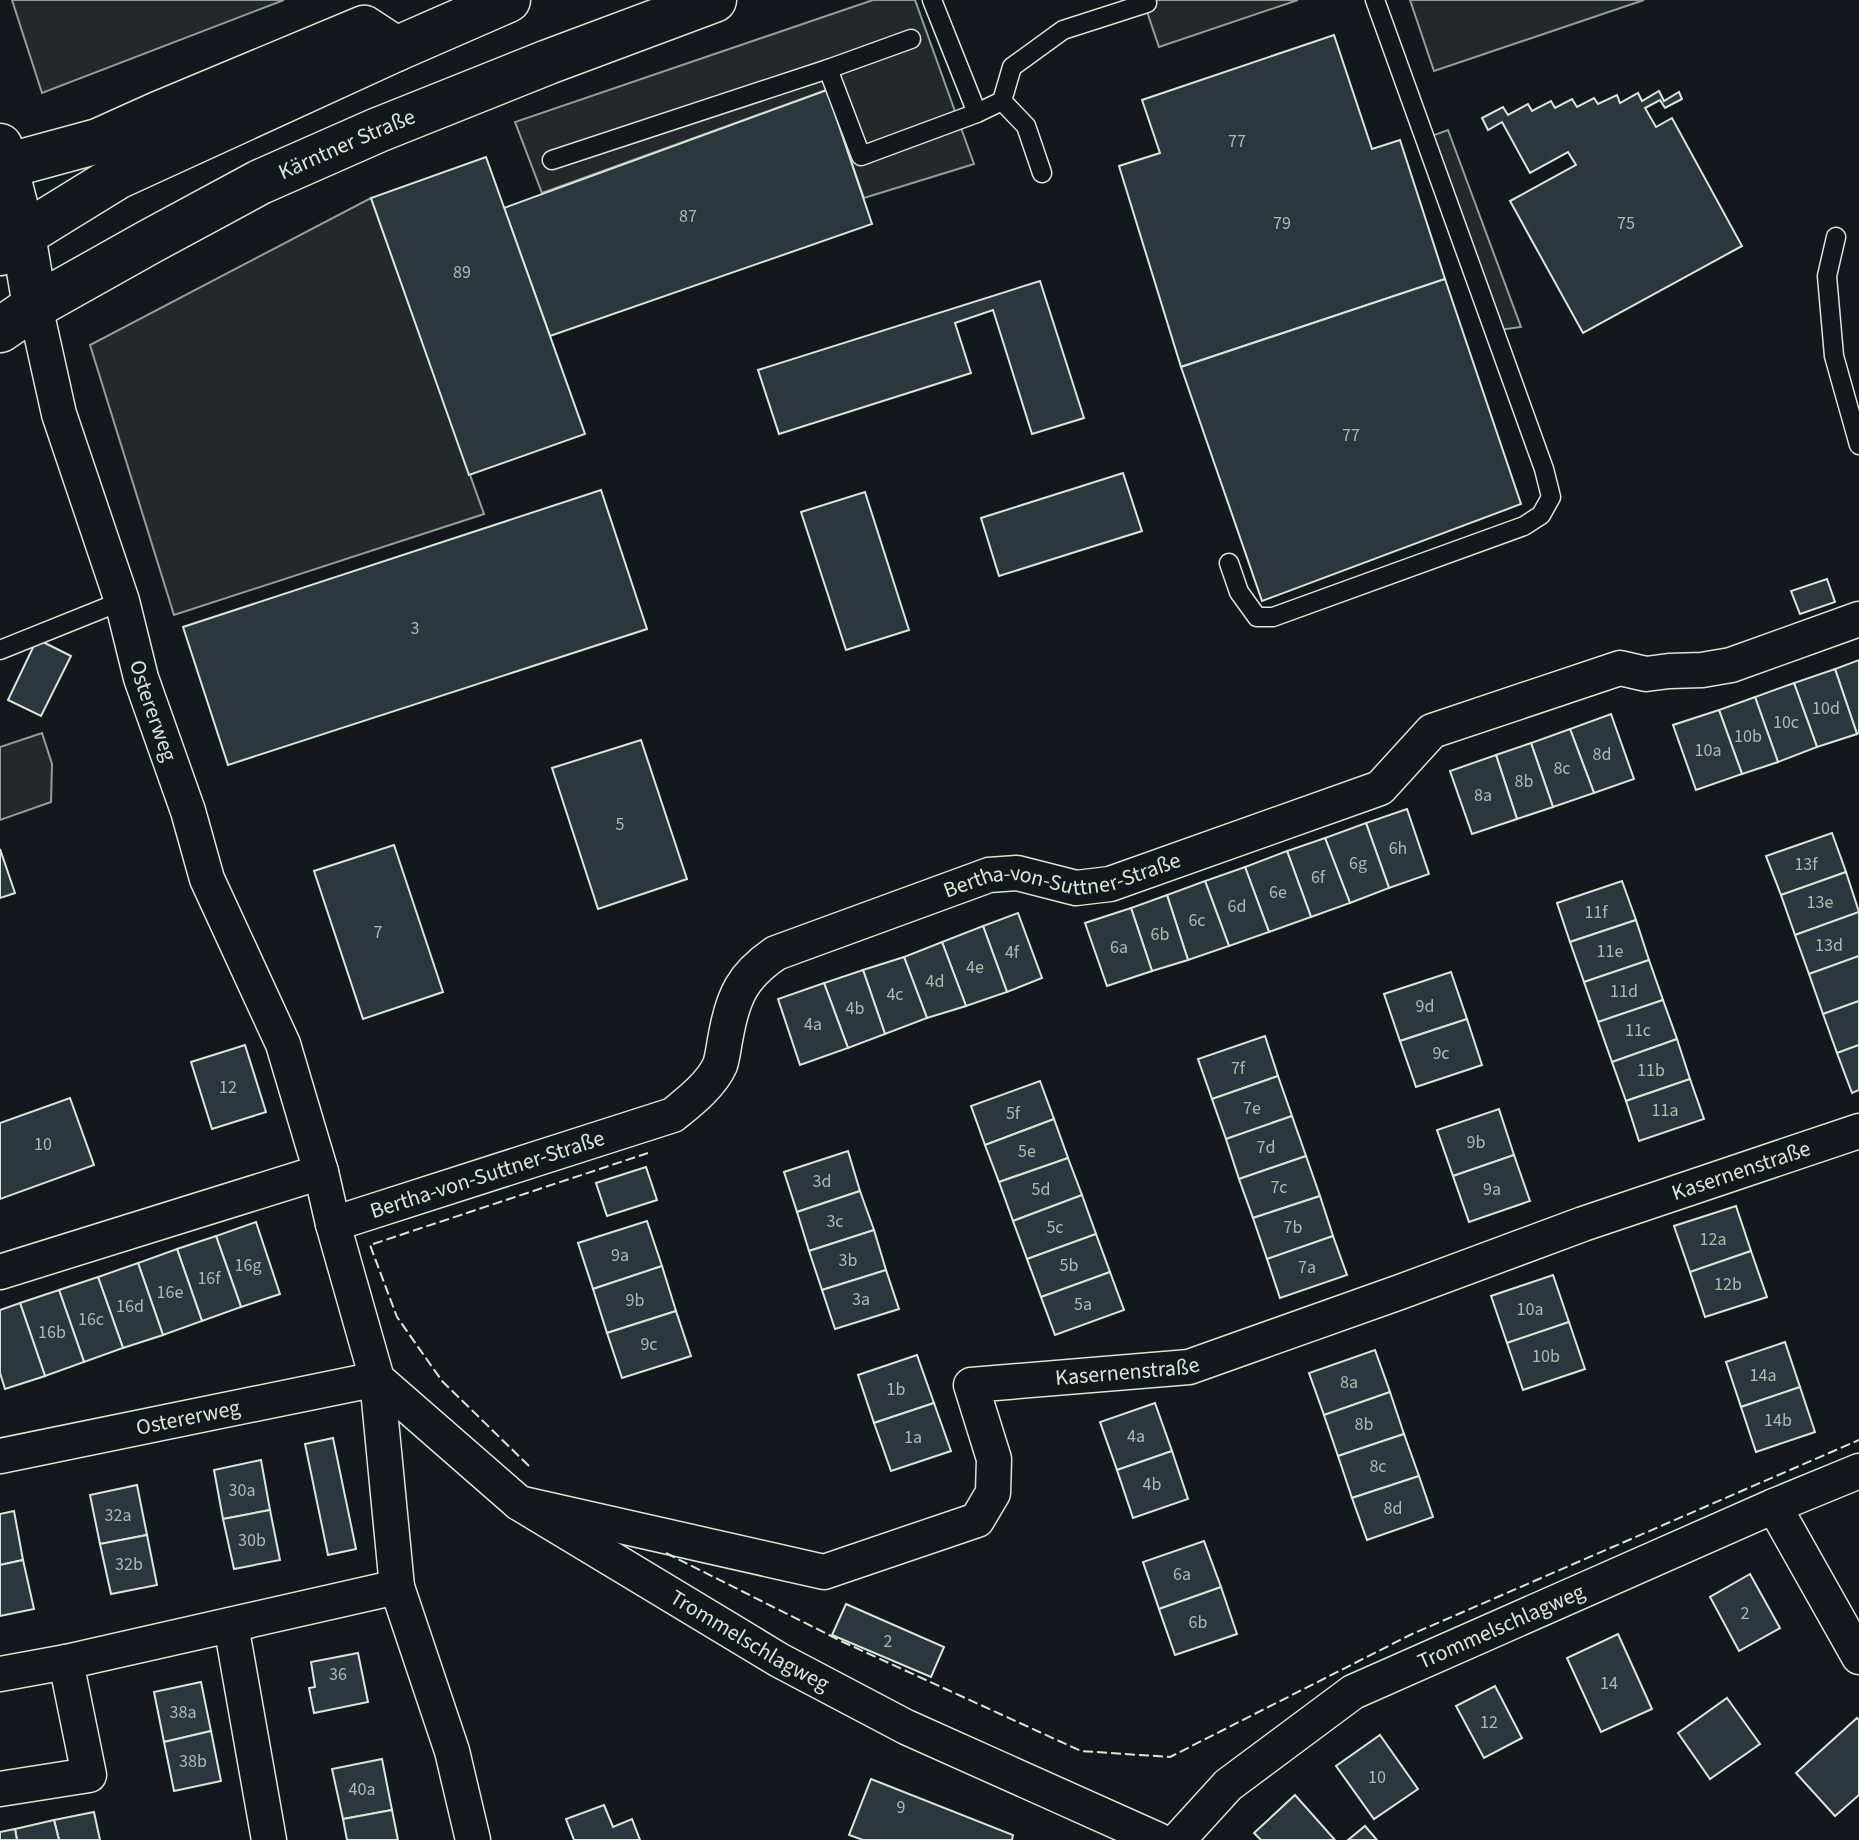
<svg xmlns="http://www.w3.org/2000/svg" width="1859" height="1840" font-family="'Source Sans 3',sans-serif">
	<rect width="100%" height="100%" fill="#14181c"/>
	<g fill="#24282b" stroke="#939e99" stroke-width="2">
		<polygon points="12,0 284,0 42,93"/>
		<polygon points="873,0 915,0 974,164 864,198 826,90 542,193 515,122"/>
		<polygon points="1143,0 1298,0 1159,47"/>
		<polygon points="1410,0 1644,0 1434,71"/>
		<polygon points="1448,130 1521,327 1492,331 1426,138"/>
		<polygon points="371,198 484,514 174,615 90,345"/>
		<polygon points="42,733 52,764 51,802 0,820 0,747"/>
	</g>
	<g fill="#2c363c" stroke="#d8e6dc" stroke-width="2">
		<polygon points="1334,35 1372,149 1400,140 1445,279 1181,367 1119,166 1160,153 1142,100"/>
		<polygon points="827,90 872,224 550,336 504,208"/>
		<polygon points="1659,91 1664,101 1679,92 1682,99 1665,108 1660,100 1645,108 1656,127 1672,118 1742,246 1583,333 1510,201 1576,165 1568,152 1530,173 1502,122 1488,130 1482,118 1503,107 1508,115 1528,104 1532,111 1551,101 1555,108 1572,99 1577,107 1594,98 1598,104 1617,95 1620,103 1638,93 1642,101"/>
		<polygon points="486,157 585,434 469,475 371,198"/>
		<polygon points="1445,279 1521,504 1262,601 1181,367"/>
		<polygon points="1040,281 1084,418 1032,434 993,310 955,323 971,373 779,434 758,370"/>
		<polygon points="1123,473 1142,531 999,576 981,518"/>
		<polygon points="601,490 647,629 228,765 183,627"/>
		<polygon points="865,492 909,630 846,650 801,512"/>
		<polygon points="1827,579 1835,602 1800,614 1791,591"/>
		<polygon points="37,639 71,656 41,716 8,700"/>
		<polygon points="1859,660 1859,733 1857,734 1835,669"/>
		<polygon points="1835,669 1857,734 1817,747 1794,683"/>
		<polygon points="1794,683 1817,747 1778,762 1755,697"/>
		<polygon points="1755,697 1778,762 1742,774 1719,710"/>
		<polygon points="1719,710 1742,774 1696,790 1673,725"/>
		<polygon points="1611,714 1634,779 1594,793 1570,729"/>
		<polygon points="1570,729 1594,793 1553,807 1531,743"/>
		<polygon points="641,740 687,879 598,909 552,768"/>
		<polygon points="1531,743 1553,807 1517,819 1496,755"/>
		<polygon points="1496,755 1517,819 1472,834 1450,771"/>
		<polygon points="1407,809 1429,874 1389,888 1366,823"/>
		<polygon points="1366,823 1389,888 1350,903 1325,838"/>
		<polygon points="1832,833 1846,872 1781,895 1766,856"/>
		<polygon points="1325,838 1350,903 1311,917 1287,851"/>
		<polygon points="394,845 443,992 363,1019 314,871"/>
		<polygon points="0,849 15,893 0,898"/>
		<polygon points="1287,851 1311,917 1269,932 1245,867"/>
		<polygon points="1245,867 1269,932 1229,946 1205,881"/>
		<polygon points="1846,872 1859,912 1795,935 1781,895"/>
		<polygon points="1205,881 1229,946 1188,960 1167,895"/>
		<polygon points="1622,881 1636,920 1570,942 1557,903"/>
		<polygon points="1167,895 1188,960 1152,971 1131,908"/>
		<polygon points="1131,908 1152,971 1107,986 1085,923"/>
		<polygon points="1859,912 1859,956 1809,974 1795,935"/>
		<polygon points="1018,913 1042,978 1007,992 983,926"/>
		<polygon points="1636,920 1649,960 1584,982 1570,942"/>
		<polygon points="983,926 1007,992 966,1006 942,942"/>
		<polygon points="942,942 966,1006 927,1018 904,957"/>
		<polygon points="1859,956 1859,1001 1823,1014 1809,974"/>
		<polygon points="904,957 927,1018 885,1034 863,970"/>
		<polygon points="1649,960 1663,1000 1598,1022 1584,982"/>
		<polygon points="863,970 885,1034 848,1048 824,983"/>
		<polygon points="1451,972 1467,1019 1400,1041 1384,994"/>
		<polygon points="824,983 848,1048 800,1065 778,999"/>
		<polygon points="1663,1000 1677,1039 1612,1062 1598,1022"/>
		<polygon points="1859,1001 1859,1045 1837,1053 1823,1014"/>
		<polygon points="1467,1019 1482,1065 1416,1087 1400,1041"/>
		<polygon points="1265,1036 1278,1076 1212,1099 1198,1059"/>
		<polygon points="1677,1039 1690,1079 1626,1101 1612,1062"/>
		<polygon points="245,1045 266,1112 212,1129 191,1062"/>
		<polygon points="1859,1045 1859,1090 1852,1093 1837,1053"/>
		<polygon points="1278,1076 1292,1116 1226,1139 1212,1099"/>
		<polygon points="1690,1079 1704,1119 1639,1141 1626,1101"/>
		<polygon points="1040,1081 1054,1119 985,1145 971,1106"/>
		<polygon points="70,1098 94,1165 0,1199 0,1123"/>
		<polygon points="1499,1109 1514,1155 1453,1176 1437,1130"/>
		<polygon points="1292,1116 1306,1156 1239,1179 1226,1139"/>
		<polygon points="1054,1119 1068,1158 999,1182 985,1145"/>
		<polygon points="848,1151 860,1191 797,1212 784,1172"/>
		<polygon points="1514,1155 1530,1201 1469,1222 1453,1176"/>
		<polygon points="1306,1156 1320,1196 1253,1218 1239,1179"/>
		<polygon points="1068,1158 1082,1195 1013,1221 999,1182"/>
		<polygon points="646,1167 657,1200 607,1216 596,1183"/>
		<polygon points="860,1191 874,1230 809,1251 797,1212"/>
		<polygon points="1082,1195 1096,1234 1027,1259 1013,1221"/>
		<polygon points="1320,1196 1333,1236 1267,1259 1253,1218"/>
		<polygon points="1736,1206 1751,1251 1690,1272 1674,1226"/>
		<polygon points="647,1221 662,1266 593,1289 578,1243"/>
		<polygon points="256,1222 280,1294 241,1307 216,1236"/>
		<polygon points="874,1230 886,1270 822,1290 809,1251"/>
		<polygon points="1096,1234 1110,1272 1041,1297 1027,1259"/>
		<polygon points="216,1236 241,1307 202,1321 177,1249"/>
		<polygon points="1333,1236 1347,1275 1280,1298 1267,1259"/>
		<polygon points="177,1249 202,1321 163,1335 138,1263"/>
		<polygon points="1751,1251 1767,1297 1705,1317 1690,1272"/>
		<polygon points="138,1263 163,1335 123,1348 98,1277"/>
		<polygon points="662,1266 676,1311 607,1333 593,1289"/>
		<polygon points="886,1270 899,1309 835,1329 822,1290"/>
		<polygon points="1110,1272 1124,1310 1055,1335 1041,1297"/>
		<polygon points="1553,1275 1569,1322 1507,1343 1491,1296"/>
		<polygon points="98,1277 123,1348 84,1362 59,1290"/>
		<polygon points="59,1290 84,1362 45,1376 20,1303"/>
		<polygon points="20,1303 45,1376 5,1389 0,1373 0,1310"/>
		<polygon points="676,1311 691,1356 622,1378 607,1333"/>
		<polygon points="1569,1322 1585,1369 1523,1390 1507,1343"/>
		<polygon points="1785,1342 1800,1387 1741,1407 1726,1362"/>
		<polygon points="1375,1350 1390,1392 1324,1415 1309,1373"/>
		<polygon points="917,1355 934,1403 874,1423 858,1375"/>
		<polygon points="1800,1387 1815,1432 1756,1452 1741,1407"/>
		<polygon points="1390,1392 1404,1434 1338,1456 1324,1415"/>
		<polygon points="934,1403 951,1451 891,1471 874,1423"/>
		<polygon points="1155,1403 1172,1451 1117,1470 1100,1422"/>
		<polygon points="1404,1434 1419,1476 1352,1498 1338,1456"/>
		<polygon points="333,1438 356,1549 328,1555 305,1444"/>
		<polygon points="1172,1451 1188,1499 1133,1518 1117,1470"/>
		<polygon points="261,1460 270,1510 223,1519 214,1470"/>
		<polygon points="1419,1476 1433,1517 1367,1540 1352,1498"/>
		<polygon points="137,1485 147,1535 100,1544 90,1495"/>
		<polygon points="270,1510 280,1560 234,1569 223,1519"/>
		<polygon points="14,1511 23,1560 0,1565 0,1514"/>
		<polygon points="147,1535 157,1585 111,1594 100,1544"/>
		<polygon points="1204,1541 1221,1587 1159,1609 1143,1562"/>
		<polygon points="23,1560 34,1609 0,1616 0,1565"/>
		<polygon points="1750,1574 1780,1628 1739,1651 1710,1597"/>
		<polygon points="1221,1587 1237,1634 1175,1655 1159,1609"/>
		<polygon points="846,1604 944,1647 931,1677 832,1635"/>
		<polygon points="1618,1634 1652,1709 1601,1732 1567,1658"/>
		<polygon points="358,1653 368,1702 314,1713 309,1688 315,1687 311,1662"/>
		<polygon points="201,1682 211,1731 164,1742 154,1692"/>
		<polygon points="1495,1686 1522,1738 1484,1758 1456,1706"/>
		<polygon points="1727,1698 1760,1744 1710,1779 1678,1733"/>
		<polygon points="1857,1718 1859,1720 1859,1795 1835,1816 1796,1773"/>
		<polygon points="211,1731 221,1781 174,1791 164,1742"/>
		<polygon points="1380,1735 1418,1789 1374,1819 1336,1766"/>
		<polygon points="382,1759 392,1810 343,1819 332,1769"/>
		<polygon points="871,1779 1013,1835 1012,1840 863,1840 849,1835"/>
		<polygon points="1295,1795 1335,1840 1261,1840 1254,1833"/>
		<polygon points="604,1805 613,1827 632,1819 640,1840 574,1840 566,1819"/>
		<polygon points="392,1810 398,1840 347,1840 343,1819"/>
		<polygon points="94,1812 100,1840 59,1840 54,1820"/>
		<polygon points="54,1820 59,1840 17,1840 15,1829"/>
		<polygon points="1365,1826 1377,1840 1348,1840"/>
		<polygon points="15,1829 17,1840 0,1840 0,1832"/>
	</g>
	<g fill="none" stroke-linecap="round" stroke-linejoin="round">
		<defs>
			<g id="lane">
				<polyline points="932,0 977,113"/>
				<polyline points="828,69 911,39"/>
				<polyline points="1002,101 1026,126 1042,173"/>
				<polyline points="552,160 828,69 861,156 977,113 1002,101 1012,67 1063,30 1147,3"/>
				<polyline points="1836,237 1827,276 1834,356 1859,445"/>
				<polyline points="1229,563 1239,592 1257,617 1273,617 1524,526 1541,515 1551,497 1544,469 1375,0"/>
				<polyline points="0,650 122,601"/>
			</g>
			<g id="street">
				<path id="s1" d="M35,306L59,414L122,601L141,678L188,811L207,879L283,1044L321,1172L333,1224L377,1379L397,1587L452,1751L473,1840"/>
				<path id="s2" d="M333,1224L673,1115C689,1102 711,1085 720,1065C723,1056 724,1044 726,1035C733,996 743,975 776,953L989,875L1017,873L1076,888L1110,884L1380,788L1432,731L1620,668L1646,674L1669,671L1702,670L1731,665L1859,619"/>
				<polyline points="0,1272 321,1172"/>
				<path id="s3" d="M0,1456L377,1379L519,1503L779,1660L906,1727L1158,1840"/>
				<path id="s4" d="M519,1503L824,1572L977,1520L993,1493L994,1459L971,1385L1189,1367L1400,1292L1583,1224L1859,1131"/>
				<polyline points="1774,1506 1859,1657"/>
				<polyline points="231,1625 269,1840"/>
				<polyline points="0,1674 66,1662"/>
				<polyline points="0,1789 89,1775 66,1662 397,1587"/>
				<path id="s5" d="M1178,1840L1228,1785L1353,1692L1774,1506L1859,1471"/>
			</g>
			<g id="secondary">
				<polyline points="0,146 23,235 35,306"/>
				<polyline points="6,166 98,141 158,114 364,28 396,49"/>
			</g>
			<g id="primary">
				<polyline points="0,253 23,235 117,177 396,49 508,0"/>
				<path id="s6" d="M0,330L35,306L149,242L260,182L378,130L548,62L714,0"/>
			</g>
		</defs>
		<use href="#lane" stroke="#d8e6dc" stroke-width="21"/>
		<use href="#street" stroke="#d8e6dc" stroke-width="37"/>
		<use href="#secondary" stroke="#d8e6dc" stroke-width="47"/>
		<use href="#primary" stroke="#d8e6dc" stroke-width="47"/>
		<use href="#lane" stroke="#14181c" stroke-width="18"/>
		<use href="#street" stroke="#14181c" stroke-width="34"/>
		<use href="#secondary" stroke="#14181c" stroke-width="44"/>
		<use href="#primary" stroke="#14181c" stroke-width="44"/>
		<g stroke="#d8e6dc" stroke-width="2" stroke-dasharray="10 4" stroke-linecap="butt">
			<polyline points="529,1466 442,1381 397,1317 370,1245 648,1153"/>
			<polyline points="666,1553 843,1642 1081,1751 1170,1757 1410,1635 1859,1440"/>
		</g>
	</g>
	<g text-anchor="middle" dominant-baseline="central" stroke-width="6" stroke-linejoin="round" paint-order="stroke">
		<g font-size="18" fill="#adbab4">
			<text x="1237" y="141">77</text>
			<text x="688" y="216">87</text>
			<text x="1282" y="223">79</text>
			<text x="1626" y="223">75</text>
			<text x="462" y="272">89</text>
			<text x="1351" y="435">77</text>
			<text x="415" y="628">3</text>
			<text x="1826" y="708">10d</text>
			<text x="1786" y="722">10c</text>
			<text x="1748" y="736">10b</text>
			<text x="1708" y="750">10a</text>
			<text x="1602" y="754">8d</text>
			<text x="1562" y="768">8c</text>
			<text x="1524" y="781">8b</text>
			<text x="1483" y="795">8a</text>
			<text x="620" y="824">5</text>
			<text x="1398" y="848">6h</text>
			<text x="1358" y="863">6g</text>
			<text x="1806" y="864">13f</text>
			<text x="1318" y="877">6f</text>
			<text x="1278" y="892">6e</text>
			<text x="1820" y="902">13e</text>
			<text x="1237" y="906">6d</text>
			<text x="1596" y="912">11f</text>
			<text x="1197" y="920">6c</text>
			<text x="378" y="932">7</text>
			<text x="1160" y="934">6b</text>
			<text x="1829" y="945">13d</text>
			<text x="1119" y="947">6a</text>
			<text x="1610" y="951">11e</text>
			<text x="1012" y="952">4f</text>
			<text x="975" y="967">4e</text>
			<text x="935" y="981">4d</text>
			<text x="1624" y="991">11d</text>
			<text x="895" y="994">4c</text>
			<text x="1425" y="1006">9d</text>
			<text x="855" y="1008">4b</text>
			<text x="813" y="1024">4a</text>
			<text x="1638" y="1030">11c</text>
			<text x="1441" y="1053">9c</text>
			<text x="1238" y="1068">7f</text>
			<text x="1651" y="1070">11b</text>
			<text x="228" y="1087">12</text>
			<text x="1252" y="1108">7e</text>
			<text x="1665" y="1110">11a</text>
			<text x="1013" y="1113">5f</text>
			<text x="1476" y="1142">9b</text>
			<text x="43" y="1144">10</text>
			<text x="1266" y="1147">7d</text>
			<text x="1027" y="1151">5e</text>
			<text x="822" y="1181">3d</text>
			<text x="1279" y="1187">7c</text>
			<text x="1041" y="1189">5d</text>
			<text x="1492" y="1189">9a</text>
			<text x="835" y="1221">3c</text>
			<text x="1055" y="1227">5c</text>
			<text x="1293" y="1227">7b</text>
			<text x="1713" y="1239">12a</text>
			<text x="620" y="1255">9a</text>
			<text x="848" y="1260">3b</text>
			<text x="248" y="1265">16g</text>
			<text x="1069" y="1265">5b</text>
			<text x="1307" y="1267">7a</text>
			<text x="209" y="1278">16f</text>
			<text x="1728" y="1284">12b</text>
			<text x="170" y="1292">16e</text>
			<text x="861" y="1299">3a</text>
			<text x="635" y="1300">9b</text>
			<text x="1083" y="1304">5a</text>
			<text x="130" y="1306">16d</text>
			<text x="1530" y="1309">10a</text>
			<text x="91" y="1319">16c</text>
			<text x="52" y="1332">16b</text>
			<text x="649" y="1344">9c</text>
			<text x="1546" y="1356">10b</text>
			<text x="1763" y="1375">14a</text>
			<text x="1349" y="1382">8a</text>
			<text x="896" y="1389">1b</text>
			<text x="1778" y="1420">14b</text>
			<text x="1364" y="1424">8b</text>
			<text x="1136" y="1436">4a</text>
			<text x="913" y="1437">1a</text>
			<text x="1378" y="1466">8c</text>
			<text x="1152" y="1484">4b</text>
			<text x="242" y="1490">30a</text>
			<text x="1393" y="1508">8d</text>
			<text x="118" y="1515">32a</text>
			<text x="252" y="1540">30b</text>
			<text x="129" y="1564">32b</text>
			<text x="1182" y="1574">6a</text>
			<text x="1745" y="1613">2</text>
			<text x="1198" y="1622">6b</text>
			<text x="888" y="1641">2</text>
			<text x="338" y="1674">36</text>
			<text x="1609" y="1683">14</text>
			<text x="183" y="1712">38a</text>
			<text x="1489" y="1722">12</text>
			<text x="193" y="1761">38b</text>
			<text x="1377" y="1777">10</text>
			<text x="362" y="1789">40a</text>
			<text x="901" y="1807">9</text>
		</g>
		<g font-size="22" fill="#d8e6dc" stroke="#14181c">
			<text stroke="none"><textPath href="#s6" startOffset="394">Kärntner Straße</textPath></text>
			<text stroke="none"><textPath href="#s1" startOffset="422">Ostererweg</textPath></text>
			<text stroke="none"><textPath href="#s2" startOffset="858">Bertha-von-Suttner-Straße</textPath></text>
			<text stroke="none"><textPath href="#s4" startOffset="1422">Kasernenstraße</textPath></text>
			<text stroke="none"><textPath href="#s2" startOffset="162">Bertha-von-Suttner-Straße</textPath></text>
			<text stroke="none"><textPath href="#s4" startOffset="774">Kasernenstraße</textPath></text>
			<text stroke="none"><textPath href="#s3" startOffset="192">Ostererweg</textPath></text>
			<text stroke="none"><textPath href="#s5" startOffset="392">Trommelschlagweg</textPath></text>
			<text stroke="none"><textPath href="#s3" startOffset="842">Trommelschlagweg</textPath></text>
		</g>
	</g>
</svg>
